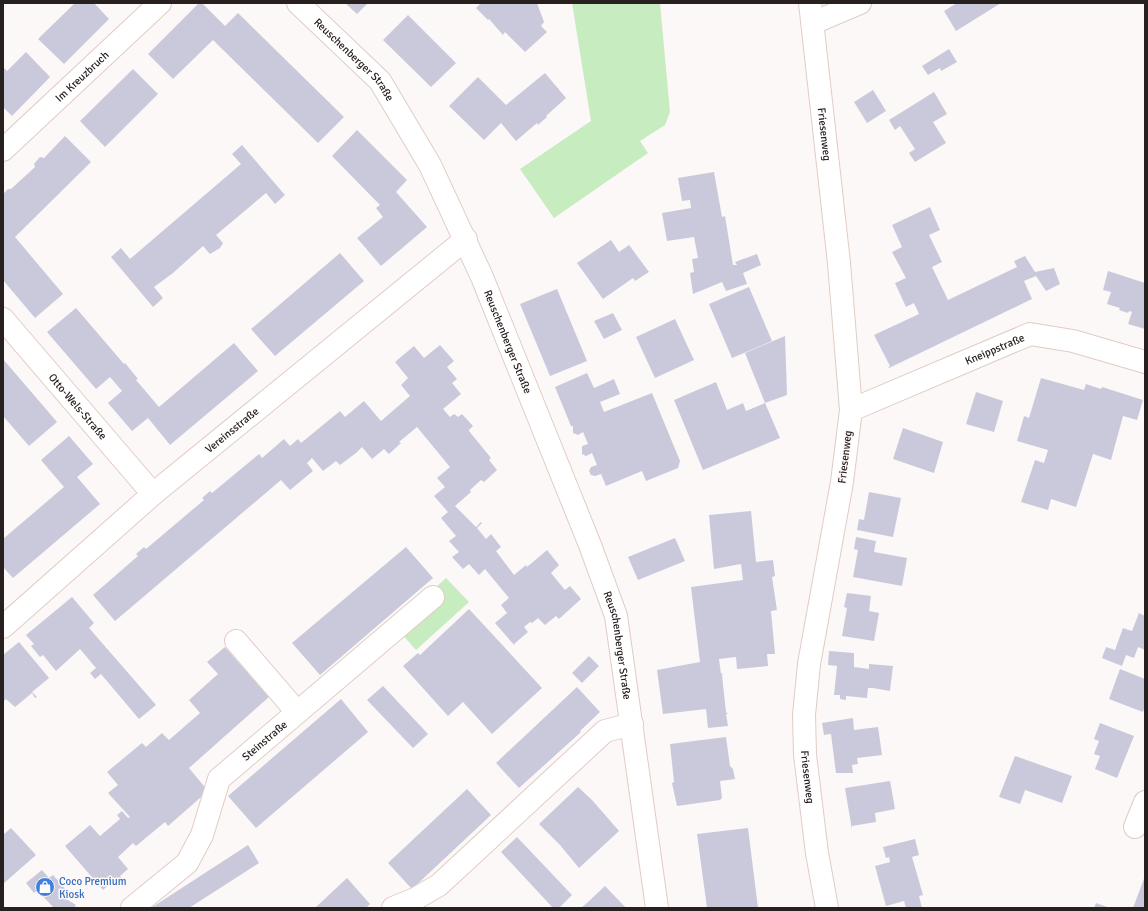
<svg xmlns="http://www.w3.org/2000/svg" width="1148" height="911" font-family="Signika,sans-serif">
	<rect width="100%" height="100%" fill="#fcf8f7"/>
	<g fill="#c7ecbf">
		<polygon points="572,3 660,3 670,112 665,125 640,141 648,153 554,218 520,169 591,121"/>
		<polygon points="446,578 469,602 416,650 401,633 432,591"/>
	</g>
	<g fill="#cac9db">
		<polygon points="75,3 94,3 109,19 64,64 38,39"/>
		<polygon points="199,3 202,3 225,26 238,13 344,117 318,143 213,40 173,79 148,54"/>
		<polygon points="345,3 368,3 357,14"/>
		<polygon points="481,3 537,3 544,22 541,26 547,32 525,52 505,32 503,35 489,19 488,20 476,8"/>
		<polygon points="957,3 1001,3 956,31 944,11"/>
		<polygon points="408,15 456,63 431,87 383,40"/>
		<polygon points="949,49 957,62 941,71 940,68 928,75 922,66"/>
		<polygon points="26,52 50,77 12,116 3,107 3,67 7,71"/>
		<polygon points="133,69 158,94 105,147 80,121"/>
		<polygon points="545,73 566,98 546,116 547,117 538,125 537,123 516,141 501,123 484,140 449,106 478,77 506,105"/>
		<polygon points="873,90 886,111 867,123 854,102"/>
		<polygon points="934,92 947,114 933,122 946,143 915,162 909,153 915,149 900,126 895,130 889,120"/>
		<polygon points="357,130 407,180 396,192 427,227 381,266 357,238 383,217 376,208 380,205 332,156"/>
		<polygon points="65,136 91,162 15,237 63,294 35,318 3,280 3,194 8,189 11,189 35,167 34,164 40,157 44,158"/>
		<polygon points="242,145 285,195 275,204 266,193 216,235 223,243 220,248 210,254 203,246 173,273 154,287 163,298 153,307 111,257 121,248 130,259 241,164 232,154"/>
		<polygon points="714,172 722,217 725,216 733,265 737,265 735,262 757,254 761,265 743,273 747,284 726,291 722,282 693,294 690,273 694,272 692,259 698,258 694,237 667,241 662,213 691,208 690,200 682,201 678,178"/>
		<polygon points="930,207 940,230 929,235 942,262 932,267 948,300 1017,267 1014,261 1025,256 1035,272 1054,268 1060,284 1046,291 1036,276 1024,281 1032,299 887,369 890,366 874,335 919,314 914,303 906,307 895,283 906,278 892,252 902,247 892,225"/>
		<polygon points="611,240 619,252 629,245 649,272 635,281 633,278 603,299 577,263"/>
		<polygon points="340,253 364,281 275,356 251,329"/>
		<polygon points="1108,271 1145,283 1145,329 1128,324 1132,312 1129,311 1128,313 1119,310 1120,308 1107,304 1111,292 1103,290"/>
		<polygon points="749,287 772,341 732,358 709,304"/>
		<polygon points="557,289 587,361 550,376 520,304"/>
		<polygon points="76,308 124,364 125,363 138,379 136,380 159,407 234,343 258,371 170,445 148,418 132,431 108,403 122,391 110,377 96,389 47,332"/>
		<polygon points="613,313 622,330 604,339 594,321"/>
		<polygon points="675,319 694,360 655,378 636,337"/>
		<polygon points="785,336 787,395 765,403 745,353"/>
		<polygon points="440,345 454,361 447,367 457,379 452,383 461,394 443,409 450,417 454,414 458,417 462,414 473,426 469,430 469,431 491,458 489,460 497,470 484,482 481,480 470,490 471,492 455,506 476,527 481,522 482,523 477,528 486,539 491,534 501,547 496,551 514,575 526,565 527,567 547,550 559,565 551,573 565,590 570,586 581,599 559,619 556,616 545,625 538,618 532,623 530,622 524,627 528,632 514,644 515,646 495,623 507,613 501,605 509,598 485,569 479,575 469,564 463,569 452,557 459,552 449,541 456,536 441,518 448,512 434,496 445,487 437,478 450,467 417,427 399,442 401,443 389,454 384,449 372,459 362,447 356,453 340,465 336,461 323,471 312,458 307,463 313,471 290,490 281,480 115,621 93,595 138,556 136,554 144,547 146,549 204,500 202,498 210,491 212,493 259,454 262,458 284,439 290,446 298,439 301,443 340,411 345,417 364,401 381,421 410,396 401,385 408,378 395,362 414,346 424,358"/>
		<polygon points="3,359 57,422 29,446 3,416"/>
		<polygon points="587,373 594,388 614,379 620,394 600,402 604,412 652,393 680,461 678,468 646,481 642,471 606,486 601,474 595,476 591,475 589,471 591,467 597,465 592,453 586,456 582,454 582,446 588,444 583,432 578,435 573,433 573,426 571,426 555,387"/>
		<polygon points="1041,378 1084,390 1086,384 1101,389 1102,387 1143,400 1137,420 1123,416 1111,460 1093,454 1076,507 1051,499 1048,510 1021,502 1035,460 1044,463 1048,450 1017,441 1024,416 1029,418"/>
		<polygon points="716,382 727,410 743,403 746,411 765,403 780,438 703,470 674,400"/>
		<polygon points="976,392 1003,401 994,432 966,424"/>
		<polygon points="903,428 943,442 934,473 893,459"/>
		<polygon points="69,436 93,464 77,477 100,504 13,578 3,567 3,539 64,487 41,460"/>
		<polygon points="869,492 901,498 893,537 857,530 859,519 864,520"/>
		<polygon points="751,511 756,562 773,560 775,576 772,577 777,610 771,611 775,654 767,654 768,666 737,669 736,657 719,659 721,674 723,673 722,675 726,712 728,714 726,714 728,726 708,728 706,709 663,714 657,670 700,662 691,587 743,580 741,564 714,569 709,515"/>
		<polygon points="856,537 876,541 874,552 907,558 902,586 853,577 858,550 854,549"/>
		<polygon points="675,538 685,561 638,580 628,557"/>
		<polygon points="406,547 433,578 320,675 292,643"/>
		<polygon points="847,593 871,596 869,611 879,613 874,641 842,636 847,608 844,607"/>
		<polygon points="72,597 94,623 89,628 156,705 139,719 101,674 95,679 90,673 96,668 80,649 56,671 43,655 40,657 31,646 34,644 26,635"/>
		<polygon points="469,609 542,688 492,734 463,702 448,716 403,666 418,653 420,655"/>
		<polygon points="1139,613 1145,616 1145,650 1138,647 1134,658 1126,655 1122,666 1102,658 1106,647 1115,650 1123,628 1132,631"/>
		<polygon points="19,642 49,678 32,692 37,697 35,698 32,693 15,707 6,699 3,702 3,655"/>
		<polygon points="225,647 269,697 189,768 208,791 168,826 165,822 136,846 133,843 118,857 128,869 120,876 123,880 116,886 112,882 103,890 65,846 90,825 100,836 120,819 117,815 122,811 128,818 130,817 108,793 118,785 107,772 142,743 146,747 162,733 169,740 200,713 189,700 218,674 207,662"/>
		<polygon points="829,651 854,653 854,667 869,669 869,664 893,666 890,691 873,688 868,688 867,698 846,696 846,700 840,699 840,695 834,695 837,666 828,665"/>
		<polygon points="589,656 599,666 582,683 572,673"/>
		<polygon points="1120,669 1145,679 1145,706 1143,712 1109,699"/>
		<polygon points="383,686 428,734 413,748 367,700"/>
		<polygon points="577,687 600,712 580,731 581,732 519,788 496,763"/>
		<polygon points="341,699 368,732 256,828 228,796"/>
		<polygon points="853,718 854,730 878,727 882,755 857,758 858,764 852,765 853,773 836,773 831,734 824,735 822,723"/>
		<polygon points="1100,723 1134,736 1117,778 1095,769 1100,756 1094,754 1099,741 1094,739"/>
		<polygon points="726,737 730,766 733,769 735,779 720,781 722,798 720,800 677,806 672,783 674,782 670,744"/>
		<polygon points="1015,756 1072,776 1062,803 1025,790 1020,804 999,797"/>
		<polygon points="890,781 895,809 875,813 876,822 852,826 852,830 845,788"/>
		<polygon points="578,787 592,800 619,831 579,868 560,845 539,824"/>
		<polygon points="467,789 491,815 412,889 388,863"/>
		<polygon points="11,828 36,855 3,884 3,835"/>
		<polygon points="748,828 758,908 707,908 697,834"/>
		<polygon points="517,837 572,895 559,908 553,908 501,852"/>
		<polygon points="915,839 919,855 912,857 923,895 919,896 922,908 906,908 904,901 886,906 875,866 890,862 889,857 886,858 883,847"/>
		<polygon points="248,845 259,863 189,908 151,908"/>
		<polygon points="42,870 49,878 53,875 67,891 63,897 76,905 74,908 54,908 37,890 34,893 26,883"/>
		<polygon points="1145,876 1145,908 1133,908"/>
		<polygon points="347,878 370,904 366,908 315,908"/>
		<polygon points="605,886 626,908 581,908 588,902"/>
		<polygon points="1096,903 1110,908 1094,908"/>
	</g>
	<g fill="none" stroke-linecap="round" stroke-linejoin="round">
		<defs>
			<g id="minor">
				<path id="s1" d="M298,3L380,81L430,165L482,277L590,545L616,616L657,908"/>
				<path id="s2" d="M810,3L839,263L851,410L842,482L809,664L804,715L805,755L817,853L827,908"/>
				<polyline points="813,23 860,3"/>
				<path id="s3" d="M3,150L160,3"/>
				<path id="s4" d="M3,319L153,494"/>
				<path id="s5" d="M851,410L1030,334L1073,341L1145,362"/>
				<path id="s6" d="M3,627L153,494L466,239"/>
				<polyline points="236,641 297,712"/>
				<polyline points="1135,827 1145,802"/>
				<path id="s7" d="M132,908L187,863L202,835L219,779L433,597"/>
				<polyline points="393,908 415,899 439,885 605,731 632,724"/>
			</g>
		</defs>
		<use href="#minor" stroke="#e1ccc4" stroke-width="24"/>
		<use href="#minor" stroke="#fff" stroke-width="22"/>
	</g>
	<defs>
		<symbol id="shop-disc" viewBox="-11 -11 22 22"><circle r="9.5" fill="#3f7fe0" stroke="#fcf8f7"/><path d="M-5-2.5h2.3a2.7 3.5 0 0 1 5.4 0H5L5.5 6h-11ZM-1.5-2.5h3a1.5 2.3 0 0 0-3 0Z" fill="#fff"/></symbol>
	</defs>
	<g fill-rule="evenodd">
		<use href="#shop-disc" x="34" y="876" width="22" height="22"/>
	</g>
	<g text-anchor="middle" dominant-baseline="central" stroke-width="3" stroke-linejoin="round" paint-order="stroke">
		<g font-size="11" fill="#28201e" stroke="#fcf8f7">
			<text stroke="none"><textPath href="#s1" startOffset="80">Reuschenberger Straße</textPath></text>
			<text stroke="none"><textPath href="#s3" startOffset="108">Im Kreuzbruch</textPath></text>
			<text stroke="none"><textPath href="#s2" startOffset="132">Friesenweg</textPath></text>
			<text stroke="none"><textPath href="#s1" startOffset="404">Reuschenberger Straße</textPath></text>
			<text stroke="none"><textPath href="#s5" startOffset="156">Kneippstraße</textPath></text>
			<text stroke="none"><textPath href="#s4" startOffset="115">Otto-Wels-Straße</textPath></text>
			<text stroke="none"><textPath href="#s6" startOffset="302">Vereinsstraße</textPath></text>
			<text transform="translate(845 457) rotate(-83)">Friesenweg</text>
			<text stroke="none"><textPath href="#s1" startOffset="728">Reuschenberger Straße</textPath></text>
			<text stroke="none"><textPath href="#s7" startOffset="221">Steinstraße</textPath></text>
			<text stroke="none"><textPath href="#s2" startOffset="780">Friesenweg</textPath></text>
		</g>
		<g font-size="11" fill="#366cbe" stroke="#fcf8f7" text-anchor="start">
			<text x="59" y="881">Coco Premium<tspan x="59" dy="13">Kiosk</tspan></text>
		</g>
	</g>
	<rect width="1148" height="911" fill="none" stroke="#28201e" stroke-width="8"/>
</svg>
